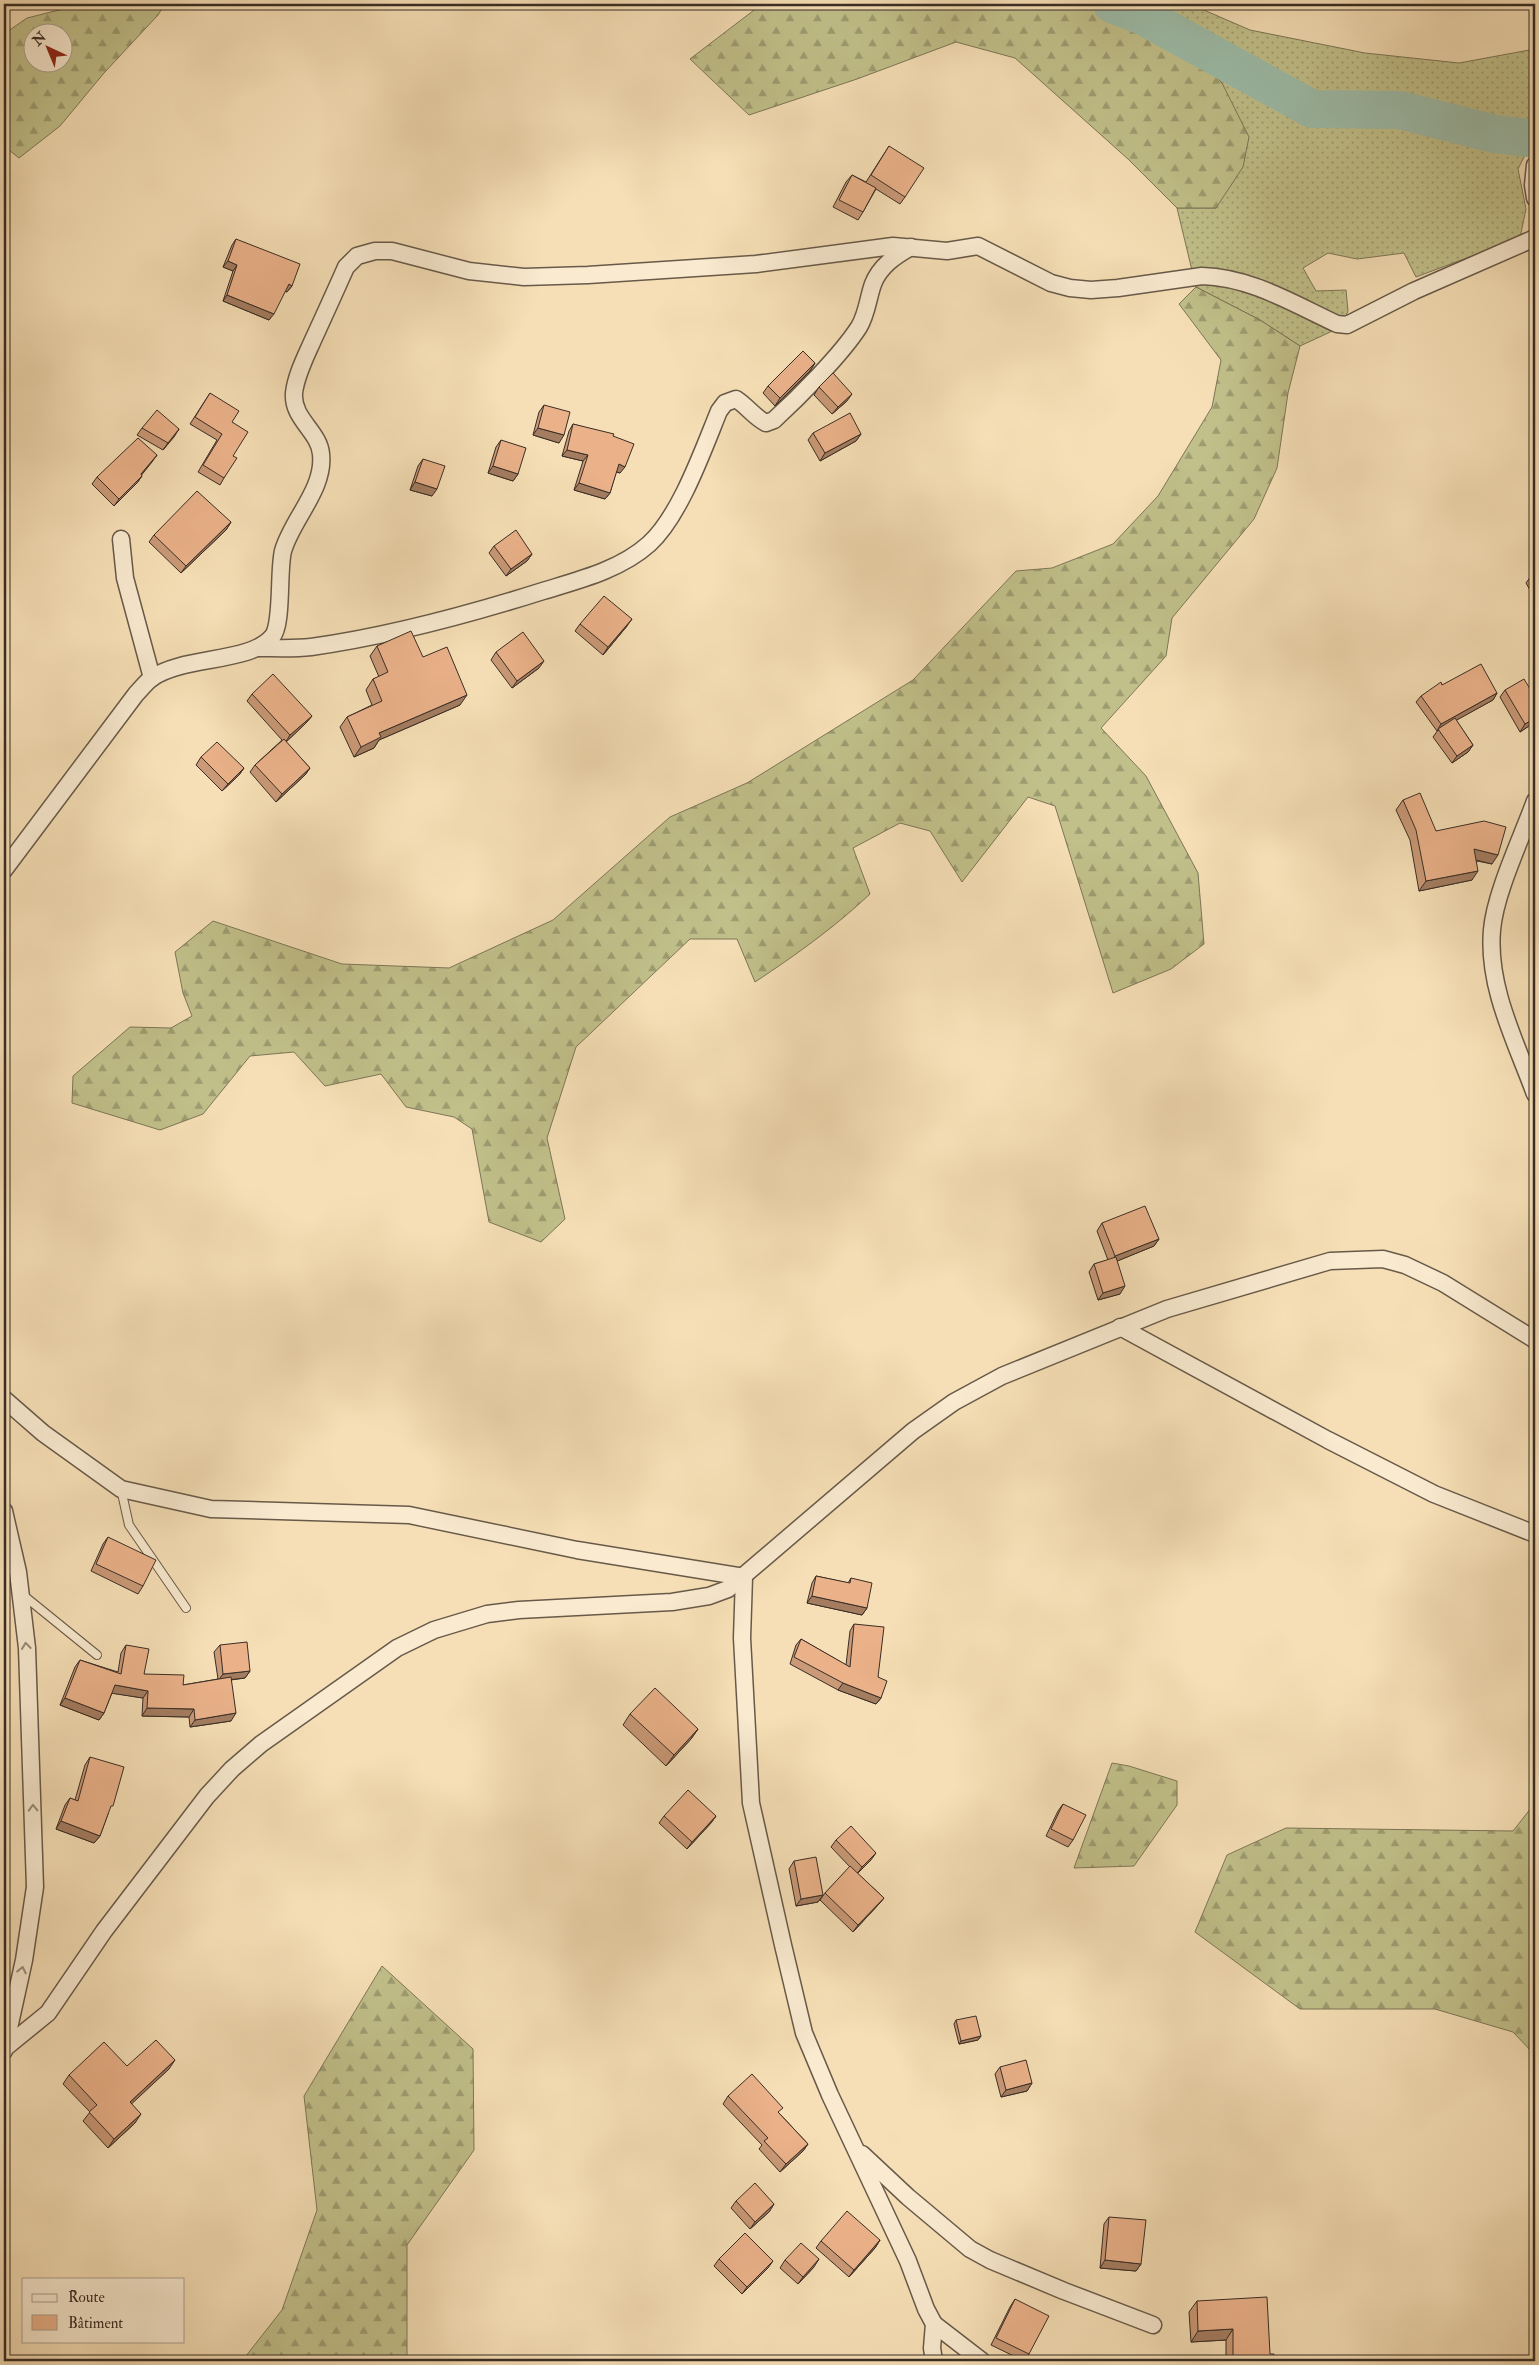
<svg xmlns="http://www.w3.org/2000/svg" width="1539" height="2365" font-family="'IM FELL Double Pica',serif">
	<defs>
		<pattern id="grass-dots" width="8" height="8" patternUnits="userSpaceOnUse" patternTransform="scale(1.25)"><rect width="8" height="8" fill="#c1c08a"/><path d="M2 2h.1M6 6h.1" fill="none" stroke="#9e9c71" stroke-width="1.8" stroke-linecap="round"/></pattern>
		<pattern id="forest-firs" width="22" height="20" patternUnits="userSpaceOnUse" patternTransform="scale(1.25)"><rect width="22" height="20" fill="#c1c08a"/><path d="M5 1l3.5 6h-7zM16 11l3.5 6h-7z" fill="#9e9c71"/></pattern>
	</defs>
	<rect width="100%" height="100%" fill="#f6dfb6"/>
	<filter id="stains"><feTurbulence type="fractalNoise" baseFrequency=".004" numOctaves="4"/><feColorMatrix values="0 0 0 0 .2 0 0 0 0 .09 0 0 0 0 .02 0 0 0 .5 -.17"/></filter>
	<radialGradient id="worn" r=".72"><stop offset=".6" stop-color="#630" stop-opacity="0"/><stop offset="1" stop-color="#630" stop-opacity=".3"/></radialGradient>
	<polygon fill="url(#grass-dots)" stroke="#7d7658" points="1149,4 1190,4 1250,30 1365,53 1459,63 1535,49 1535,135 1518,169 1526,209 1520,238 1416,277 1404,253 1357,259 1328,253 1303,268 1316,291 1346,290 1348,311 1341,327 1300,346 1260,320 1196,287 1177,208 1216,208 1222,83"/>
	<g fill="url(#forest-firs)" stroke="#7d7658" fill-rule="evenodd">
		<path d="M83,4H165L158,15L104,73L60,126L19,158L4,146V34L27,18ZM32,32H62V62H32Z"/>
		<polygon points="762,4 1149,4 1222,83 1249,137 1243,167 1216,208 1177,208 1128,159 1015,58 956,42 857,79 749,115 690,59"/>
		<path d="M1196,287L1260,320L1300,346L1288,393L1277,468L1254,519L1172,618L1166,656L1101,728L1146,776L1198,873L1204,944L1171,969L1113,993L1055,806L1028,797L962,882L930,831L900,823L853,848L870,894C835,927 796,955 755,982L737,939H690L576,1047L547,1138L565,1219L541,1242L489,1222L472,1129L454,1117L406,1107L381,1074L325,1086L294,1052L250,1056L203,1114L160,1130L72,1103L73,1076L130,1027L171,1028L192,1016L183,993L175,952L213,921L342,964L449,968L553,920L670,817L747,783L913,680L1016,571L1052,568L1113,544L1158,496L1212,407L1221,360L1179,304Z"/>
		<polygon points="1112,1763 1129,1766 1177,1781 1177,1805 1134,1866 1074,1868"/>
		<polygon points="1535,1803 1535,2055 1513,2032 1435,2009 1300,2009 1195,1932 1227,1855 1286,1828 1513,1831"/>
		<polygon points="382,1966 473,2049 474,2150 407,2245 407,2361 242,2361 282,2310 317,2210 304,2096"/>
	</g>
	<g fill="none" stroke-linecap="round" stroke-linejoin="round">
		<polyline stroke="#9dbdaa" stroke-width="38" points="1112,4 1143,16 1312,109 1400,110 1495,134 1530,138"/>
		<defs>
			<g id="lane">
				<polyline points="121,1489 129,1525 186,1608"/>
				<polyline points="23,1595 97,1655"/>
			</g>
			<g id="street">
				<polyline points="1535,165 1533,185 1535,198"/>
				<polyline points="121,539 125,578 152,678"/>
				<path d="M259,648C276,648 294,649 311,647C390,636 467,615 543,591C579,580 620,570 649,544C680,516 703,450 719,411L725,403L736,399C747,406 754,417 766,423L774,420C799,397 841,355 859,327C867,314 868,298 873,284C880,266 895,256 911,247"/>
				<path d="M1535,801C1522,837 1495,893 1492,930C1487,987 1516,1042 1535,1094"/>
				<path d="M4,870L136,694C141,689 146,682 152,678C183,656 250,663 272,637C283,625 278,571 283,551C292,519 325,489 321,454C319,431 292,419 294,393C296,375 306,356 313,340C324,316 335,292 346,267L357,256L375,251H392L469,271L524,277L588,275L756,264L893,246L947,251L978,246L1051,283L1070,288L1091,290L1118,288L1202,276C1250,277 1294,304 1337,324L1347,325L1414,291L1535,238"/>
				<polyline points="1120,1327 1328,1440 1434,1494 1535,1534"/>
				<polyline points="4,1399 43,1433 121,1489 211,1509 409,1515 577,1550 744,1577 742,1638 751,1803 783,1945 804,2033 830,2095 908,2261 926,2309 934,2324 932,2348 934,2361"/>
				<polyline points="4,1511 18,1572 27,1648 35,1887 24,1960 4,2051"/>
				<polyline points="5,2048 48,2013 104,1931 207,1796 232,1769 261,1744 397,1648 434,1630 487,1614 519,1610 672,1602 709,1596 728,1589 913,1431 954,1402 1002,1376 1167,1309 1330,1261 1383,1259 1405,1265 1443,1283 1535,1340"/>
				<polyline points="862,2154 908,2197 970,2249 990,2260 1064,2291 1153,2325"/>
				<polyline points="934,2324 982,2361"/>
			</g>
		</defs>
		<use href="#lane" stroke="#685a49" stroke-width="10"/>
		<use href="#street" stroke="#685a49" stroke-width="19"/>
		<use href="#lane" stroke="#f9ead0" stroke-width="8"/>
		<use href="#street" stroke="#f9ead0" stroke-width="16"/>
	</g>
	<g fill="#ca9977" stroke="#392d25">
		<polygon points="889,146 905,197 900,204 876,189 863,212 858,220 833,207 846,182 852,175 866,182"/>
		<polygon points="236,239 292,286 287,292 285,291 269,320 223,301 233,271 223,267 232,245"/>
		<polygon points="815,363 810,371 775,406 763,393 768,386"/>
		<polygon points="819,387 847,401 832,414 814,395"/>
		<polygon points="210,393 232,422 233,456 224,478 220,485 198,472 217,440 190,424"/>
		<polygon points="544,405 559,443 533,435 539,412"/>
		<polygon points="573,424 613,436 620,473 616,472 610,493 605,499 574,490 583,461 562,456 569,431"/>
		<polygon points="142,428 179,429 163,450 137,435"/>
		<polygon points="813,433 861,434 856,441 820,461 808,440"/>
		<polygon points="501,440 518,474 513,481 488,473 496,447"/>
		<polygon points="157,455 141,475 142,476 137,483 114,506 92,484 97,477"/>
		<polygon points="423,459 432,496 410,490 418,466"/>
		<polygon points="231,522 226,530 181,573 149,542 154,535"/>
		<polygon points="494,546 532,554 527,561 506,576 489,553"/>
		<polygon points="1535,574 1535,599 1526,583 1531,576"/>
		<polygon points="580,624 627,626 603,655 575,631"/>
		<polygon points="377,646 423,657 460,705 379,740 374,748 354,757 340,727 347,717 372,705 366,690 373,679 379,677 370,656"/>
		<polygon points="496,652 539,668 512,688 491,660"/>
		<polygon points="1442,685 1497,693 1493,700 1456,720 1473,745 1468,752 1452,763 1433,737 1438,730 1437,731 1416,702 1421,696"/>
		<polygon points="1505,690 1535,722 1520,732 1500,697"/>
		<polygon points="252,694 312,716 306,723 286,742 310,768 305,775 276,802 250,772 255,765 282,740 247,701"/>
		<polygon points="201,757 244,768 239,775 222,791 196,765"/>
		<polygon points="1403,800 1436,831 1492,864 1477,861 1472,880 1419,891 1410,840 1396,810"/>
		<polygon points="1102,1223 1159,1239 1154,1246 1117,1261 1120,1294 1098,1300 1089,1272 1094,1264 1108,1260 1097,1231"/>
		<polygon points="108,1537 143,1586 138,1594 91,1571 103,1544"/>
		<polygon points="816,1576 848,1583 851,1578 867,1608 862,1615 807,1603 812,1583"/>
		<polygon points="854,1624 878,1677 881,1698 876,1704 838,1690 790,1664 796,1645 801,1639 846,1665 850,1631"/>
		<polygon points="126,1645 144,1674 183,1685 218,1679 214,1652 220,1645 250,1671 245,1678 231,1680 231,1721 190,1727 189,1717 142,1716 143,1698 112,1693 104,1713 99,1720 60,1705 75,1667 80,1660 118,1672 121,1653"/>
		<polygon points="630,1714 698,1729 691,1739 666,1766 623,1725"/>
		<polygon points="90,1757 108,1814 100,1836 94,1843 56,1829 65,1805 70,1798 75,1800 85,1765"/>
		<polygon points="1063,1804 1073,1840 1068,1847 1046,1836 1058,1811"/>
		<polygon points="664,1816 716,1816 711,1823 687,1849 659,1823"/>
		<polygon points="836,1840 871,1860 857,1873 884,1898 878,1905 853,1932 820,1900 825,1893 850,1867 831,1847"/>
		<polygon points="794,1861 823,1895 818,1902 796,1906 789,1869"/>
		<polygon points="956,2020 981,2036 978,2040 959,2044 954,2024"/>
		<polygon points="127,2066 169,2069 131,2103 135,2123 108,2148 83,2121 90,2112 63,2084 69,2075"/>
		<polygon points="1000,2067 1032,2083 1027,2091 1001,2097 995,2074"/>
		<polygon points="728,2096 779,2113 808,2144 803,2151 780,2172 759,2149 762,2145 723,2104"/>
		<polygon points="736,2201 774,2204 769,2212 750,2229 731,2208"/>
		<polygon points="1109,2217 1141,2264 1136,2271 1100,2268 1104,2224"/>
		<polygon points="880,2240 875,2248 849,2277 816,2248 821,2241"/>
		<polygon points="719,2259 768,2268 742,2294 714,2266"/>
		<polygon points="785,2260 814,2267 798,2284 780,2268"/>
		<polygon points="1015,2299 1029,2354 1024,2361 991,2345 1010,2307"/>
		<polygon points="1197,2301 1270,2354 1274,2361 1226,2361 1226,2340 1191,2342 1189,2312"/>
	</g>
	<g fill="#a47d61" stroke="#392d25">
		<polygon points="228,261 237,265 233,271 223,267"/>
		<polygon points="289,284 292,286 287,292 284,291"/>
		<polygon points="227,295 274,314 269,320 223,301"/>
		<polygon points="815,363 810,371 775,406 780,398"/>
		<polygon points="852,394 847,401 832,414 838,407"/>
		<polygon points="538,428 564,435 559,443 533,435"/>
		<polygon points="179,429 174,437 163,450 168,443"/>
		<polygon points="861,434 856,441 820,461 825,453"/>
		<polygon points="567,450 588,455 583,461 562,456"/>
		<polygon points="157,455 152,462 136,482 141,474"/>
		<polygon points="619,464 625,467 620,473 614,471"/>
		<polygon points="493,466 518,474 513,481 488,473"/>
		<polygon points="142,476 137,483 114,506 119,499"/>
		<polygon points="415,482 437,489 432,496 410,490"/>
		<polygon points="579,483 610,493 605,499 574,490"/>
		<polygon points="231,522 226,530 181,573 186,566"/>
		<polygon points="532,554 527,561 506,576 511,569"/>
		<polygon points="632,619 627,626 603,655 608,647"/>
		<polygon points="544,661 539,668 512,688 517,681"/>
		<polygon points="1497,693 1493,700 1437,731 1441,724"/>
		<polygon points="467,695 460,705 379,740 374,748 354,757 361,747 379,733"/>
		<polygon points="312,716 306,723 285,743 290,735"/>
		<polygon points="1535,718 1535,722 1520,732 1525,724"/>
		<polygon points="1473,745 1468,752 1452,763 1457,756"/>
		<polygon points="244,768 239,775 222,791 228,784"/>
		<polygon points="310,768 305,775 276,802 282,794"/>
		<polygon points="1474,849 1498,855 1492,864 1468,858"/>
		<polygon points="1478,871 1472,880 1419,891 1426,881"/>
		<polygon points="1159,1239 1154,1246 1110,1264 1115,1256"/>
		<polygon points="1125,1286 1120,1294 1098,1300 1103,1293"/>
		<polygon points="812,1596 867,1608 862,1615 807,1603"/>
		<polygon points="250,1671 245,1678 218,1681 223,1674"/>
		<polygon points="843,1683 881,1698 876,1704 838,1690"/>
		<polygon points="115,1685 148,1691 143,1698 110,1693"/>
		<polygon points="65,1698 104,1713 99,1720 60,1705"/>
		<polygon points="147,1708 194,1709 189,1717 142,1716"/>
		<polygon points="236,1713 231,1721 190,1727 195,1720"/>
		<polygon points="698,1729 691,1739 666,1766 674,1755"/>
		<polygon points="716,1816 711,1823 687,1849 692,1842"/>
		<polygon points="61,1821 100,1836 94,1843 56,1829"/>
		<polygon points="876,1853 871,1860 857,1874 862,1867"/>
		<polygon points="823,1895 818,1902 796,1906 801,1899"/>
		<polygon points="884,1898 878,1905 853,1932 858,1925"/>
		<polygon points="981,2036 978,2040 959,2044 961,2041"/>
		<polygon points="175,2060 169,2069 124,2111 130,2102"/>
		<polygon points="1032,2083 1027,2091 1001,2097 1006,2090"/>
		<polygon points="141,2114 135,2123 108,2148 114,2139"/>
		<polygon points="808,2144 803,2151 780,2172 786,2164"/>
		<polygon points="774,2204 769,2212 750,2229 755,2222"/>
		<polygon points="880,2240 875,2248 849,2277 854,2270"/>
		<polygon points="819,2259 814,2267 798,2284 803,2277"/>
		<polygon points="1105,2260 1141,2264 1136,2271 1100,2268"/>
		<polygon points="773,2261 768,2268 742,2294 747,2287"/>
		<polygon points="1233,2329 1226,2340 1191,2342 1198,2331"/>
	</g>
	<g fill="#ebb28a" stroke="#392d25">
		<polygon points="889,146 924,168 905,197 871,175"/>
		<polygon points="852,175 876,188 863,212 839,200"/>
		<polygon points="236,239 300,264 292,286 289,284 274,314 227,295 237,265 228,261"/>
		<polygon points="803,351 815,363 780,398 768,386"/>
		<polygon points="833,373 852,394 838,407 819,387"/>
		<polygon points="210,393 239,411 232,422 248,432 233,456 237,458 224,478 203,465 222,434 195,417"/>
		<polygon points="544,405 570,412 564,435 538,428"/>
		<polygon points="157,410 179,429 168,443 142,428"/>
		<polygon points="850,413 861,434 825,453 813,433"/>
		<polygon points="573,424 614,434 613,436 634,444 625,467 619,464 610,493 579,483 588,455 567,450"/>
		<polygon points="138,438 157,455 141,474 142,476 119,499 97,477"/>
		<polygon points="501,440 526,448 518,474 493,466"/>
		<polygon points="423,459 445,466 437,489 415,482"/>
		<polygon points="197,491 231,522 186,566 154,535"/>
		<polygon points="516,530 532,554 511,569 494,546"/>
		<polygon points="1535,574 1535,583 1531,576"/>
		<polygon points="604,596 632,619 608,647 580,624"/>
		<polygon points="411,631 423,657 447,647 467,695 379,733 381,737 361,747 347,717 382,701 373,679 388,672 377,646"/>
		<polygon points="523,632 544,661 517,681 496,652"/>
		<polygon points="1481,664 1497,693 1441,724 1421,696 1441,682 1442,685"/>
		<polygon points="273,674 312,716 290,735 252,694"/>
		<polygon points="1524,679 1535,697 1535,718 1525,724 1505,690"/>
		<polygon points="1455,718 1473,745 1457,756 1438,729"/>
		<polygon points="284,739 310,768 282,794 255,765"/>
		<polygon points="217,742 244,768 228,784 201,757"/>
		<polygon points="1420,793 1436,831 1484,821 1506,827 1498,855 1474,849 1478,871 1426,881 1416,830 1403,800"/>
		<polygon points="1145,1206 1159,1239 1115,1256 1102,1223"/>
		<polygon points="1116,1257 1125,1286 1103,1293 1094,1264"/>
		<polygon points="108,1537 156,1560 143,1586 96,1564"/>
		<polygon points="816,1576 850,1583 851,1578 872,1583 867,1608 812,1596"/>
		<polygon points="854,1624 884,1627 878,1677 887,1681 881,1698 843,1683 794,1657 801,1639 850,1667"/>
		<polygon points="247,1642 250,1671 223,1674 220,1645"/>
		<polygon points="126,1645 149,1649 144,1674 184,1675 183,1685 231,1677 236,1713 195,1720 194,1709 147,1708 148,1691 115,1685 104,1713 65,1698 80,1660 121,1674"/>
		<polygon points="655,1688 698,1729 674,1755 630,1714"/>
		<polygon points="90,1757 124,1767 113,1806 111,1806 100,1836 61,1821 70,1798 78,1801"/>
		<polygon points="688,1790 716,1816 692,1842 664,1816"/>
		<polygon points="1063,1804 1086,1815 1073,1840 1051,1829"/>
		<polygon points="851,1826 876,1853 862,1867 836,1840"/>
		<polygon points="816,1857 823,1895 801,1899 794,1861"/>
		<polygon points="850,1866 884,1898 858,1925 825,1893"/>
		<polygon points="976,2016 981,2036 961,2041 956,2020"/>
		<polygon points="156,2040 175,2060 130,2102 141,2114 114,2139 89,2112 97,2105 69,2075 104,2042 127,2066"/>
		<polygon points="1026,2060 1032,2083 1006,2090 1000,2067"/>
		<polygon points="752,2074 783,2108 778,2112 808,2144 786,2164 764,2141 768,2138 728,2096"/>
		<polygon points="755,2183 774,2204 755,2222 736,2201"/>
		<polygon points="847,2211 880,2240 854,2270 821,2241"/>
		<polygon points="1109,2217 1146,2220 1141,2264 1105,2260"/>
		<polygon points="745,2233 773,2261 747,2287 719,2259"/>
		<polygon points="801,2243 819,2259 803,2277 785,2260"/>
		<polygon points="1267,2297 1270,2354 1274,2354 1274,2361 1233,2361 1233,2329 1198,2331 1197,2301"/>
		<polygon points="1015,2299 1049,2316 1029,2354 996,2338"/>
	</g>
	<defs><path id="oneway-chevron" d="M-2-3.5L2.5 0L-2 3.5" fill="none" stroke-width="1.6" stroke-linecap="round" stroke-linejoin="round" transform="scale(1.25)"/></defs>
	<g stroke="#998c7a">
		<use href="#oneway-chevron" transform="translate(26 1646) rotate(-96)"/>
		<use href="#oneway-chevron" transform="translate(33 1808) rotate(-91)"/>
		<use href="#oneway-chevron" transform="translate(22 1970) rotate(-78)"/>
	</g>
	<rect width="1539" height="2365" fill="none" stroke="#f6dfb6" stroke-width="20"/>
	<rect x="5" y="5" width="1529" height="2355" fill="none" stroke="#392d25" stroke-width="2.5"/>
	<rect x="10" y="10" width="1519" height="2345" fill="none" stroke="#392d25"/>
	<rect x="22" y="2278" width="162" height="65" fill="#f9ead0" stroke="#ac9e8c"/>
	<rect x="32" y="2294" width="25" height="8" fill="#f9ead0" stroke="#ac9e8c"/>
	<text x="68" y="2302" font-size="15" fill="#392d25">Route</text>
	<rect x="32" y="2315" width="25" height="15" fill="#ebb28a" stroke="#ac9e8c"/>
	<text x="68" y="2328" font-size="15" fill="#392d25">Bâtiment</text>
	<g transform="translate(48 48) rotate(316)"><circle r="24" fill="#f9ead0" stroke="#ac9e8c"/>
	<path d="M0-4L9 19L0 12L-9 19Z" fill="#8f2418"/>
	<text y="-8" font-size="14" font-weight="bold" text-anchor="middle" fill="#392d25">N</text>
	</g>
	<rect width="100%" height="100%" filter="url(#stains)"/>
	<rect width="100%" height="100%" fill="url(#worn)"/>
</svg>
